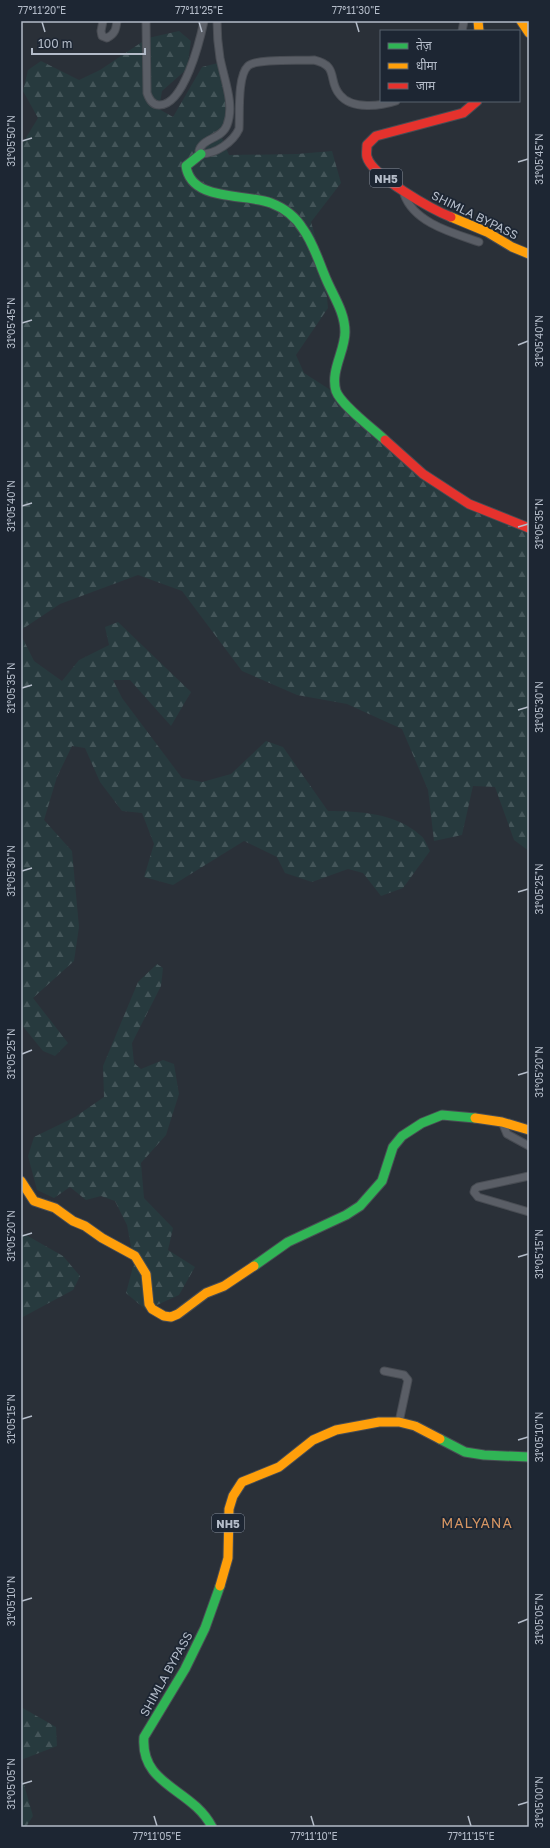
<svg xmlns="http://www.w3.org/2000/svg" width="550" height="1848" font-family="'Golos Text','Noto Sans Devanagari',sans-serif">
	<defs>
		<pattern id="forest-firs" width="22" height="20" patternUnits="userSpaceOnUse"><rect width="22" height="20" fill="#273a3e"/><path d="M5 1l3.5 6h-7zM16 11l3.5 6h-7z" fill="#445559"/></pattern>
	</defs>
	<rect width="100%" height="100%" fill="#2a3038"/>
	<g fill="url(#forest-firs)">
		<path d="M179,31L191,41L187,69L162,91L159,109L173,117L202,67L218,63C224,86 231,115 221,136L229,155L297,154L332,151L341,183L311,222L324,267L328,308L296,355L304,373L340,396L455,500L529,531V851L514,840L495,787L473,786L462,835L434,841L428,790L402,729L347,704L297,695L242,671L182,591L138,575L60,604L21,630V146L38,118L23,91L28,70L41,61L79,80L100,70L148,38Z"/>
		<path d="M118,622L191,692L171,726L130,680H113L122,698L182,778L202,782L231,774L266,741L283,747L328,811C358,811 396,813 420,835C425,838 427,846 430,851L403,888L381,896L363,873L348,869L312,882L285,873L277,857L244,841L173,885L144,877L154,844L142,813L122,811L100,782L85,748L72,746L57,777L44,820L72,851L79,927L74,961L33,998L68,1043L55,1056L43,1051L21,1024V635L34,661L62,681L79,660L109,645L105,627Z"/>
		<polygon points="157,964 163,968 161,986 132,1043 134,1063 141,1069 163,1060 174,1064 179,1094 166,1135 141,1163 144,1198 173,1228 168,1250 195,1267 179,1295 146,1310 126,1293 134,1263 127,1225 115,1201 101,1196 86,1200 70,1187 54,1198 37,1190 28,1156 34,1137 75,1117 104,1097 103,1066 138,982"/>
		<polygon points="21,1234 26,1235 63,1256 80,1276 73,1290 21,1318"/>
		<polygon points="21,1707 56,1727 57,1746 21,1760"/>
		<polygon points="21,1774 33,1816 26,1827 21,1827"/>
	</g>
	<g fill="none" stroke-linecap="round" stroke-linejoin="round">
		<defs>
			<g id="street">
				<path d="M103,21L101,31L102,36L107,38C115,34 116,29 117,21"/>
				<path d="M146,21L147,93C149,99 152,105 159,105C184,106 200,40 204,21"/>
				<path d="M217,21C217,34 218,46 220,58C224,79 235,105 227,125C222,139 202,138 199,151L201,154C216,154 233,142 239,129C240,115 237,76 248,66C257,58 301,61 314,60C340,66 327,81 340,95C352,110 381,106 396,101"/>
				<polyline points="462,31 464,21"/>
				<path d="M404,194C414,223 453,233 479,242"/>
				<polyline points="502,1122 507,1134 529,1146"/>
				<polyline points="529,1176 478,1187 475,1189 474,1192 478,1197 529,1212"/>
				<polyline points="384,1371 404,1375 408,1380 399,1422"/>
			</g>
			<g id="fast">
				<path d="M201,154L186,166C191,202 244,193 271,203C284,208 295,216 303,229C314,244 319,263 327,281C334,297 345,313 345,332C345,351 330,371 336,391C341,405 372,428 385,440"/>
				<polyline points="254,1266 288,1242 346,1215 360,1206 382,1181 393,1147 402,1136 422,1123 442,1115 475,1118"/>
				<polyline points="440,1439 465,1452 484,1455 529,1457"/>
				<path d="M212,1827C192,1788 140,1786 144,1737L185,1669L205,1628L220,1586"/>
			</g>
			<g id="slow">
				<polyline points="478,21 479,31"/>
				<polyline points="521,21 529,33"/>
				<polyline points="451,217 487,232 512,247 529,254"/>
				<polyline points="475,1118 502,1122 529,1130"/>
				<polyline points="21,1181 34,1201 55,1208 73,1221 85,1226 102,1238 135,1256 146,1274 149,1304 152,1309 164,1316 171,1317 178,1314 206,1293 224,1286 254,1266"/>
				<polyline points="220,1586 228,1558 229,1509 233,1496 242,1482 279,1467 313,1440 336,1430 379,1422 399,1422 415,1426 440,1439"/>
			</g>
			<g id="jam">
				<path d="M451,217C433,210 372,176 367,157C366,154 367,149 367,145L376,136L463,113L477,101"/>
				<polyline points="385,440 423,474 469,504 529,528"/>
			</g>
		</defs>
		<use href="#street" stroke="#484c53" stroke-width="9"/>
		<use href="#fast" stroke="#484c53" stroke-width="11"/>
		<use href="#slow" stroke="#484c53" stroke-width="11"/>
		<use href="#jam" stroke="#484c53" stroke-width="11"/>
		<use href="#street" stroke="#5a5e66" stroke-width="7"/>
		<use href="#fast" stroke="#30b455" stroke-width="9"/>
		<use href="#slow" stroke="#ff9f0a" stroke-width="9"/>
		<use href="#jam" stroke="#e5322d" stroke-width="9"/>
	</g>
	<path fill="none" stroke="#b4bcc9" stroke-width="1.5" d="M42,22L45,32M199,22L202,32M356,22L359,32M22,141L32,138M518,162L528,159M22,323L32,320M518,345L528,341M22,506L32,503M518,527L528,524M22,688L32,685M518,710L528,707M22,871L32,868M518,892L528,889M22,1054L32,1050M518,1075L528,1072M22,1236L32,1233M518,1257L528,1254M22,1419L32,1416M518,1440L528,1437M22,1601L32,1598M518,1623L528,1619M22,1784L32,1781M518,1805L528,1802M154,1816L157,1826M311,1816L314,1826M468,1816L471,1826"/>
	<g text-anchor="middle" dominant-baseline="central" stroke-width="3.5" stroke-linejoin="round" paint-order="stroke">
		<g fill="#1d2633" stroke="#878f9c" stroke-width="1">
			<rect x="370" y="169" width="32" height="18" rx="3"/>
			<rect x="212" y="1514" width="32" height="18" rx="3"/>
		</g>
		<g font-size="11" font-weight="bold" fill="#b4bcc9">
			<text x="386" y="178">NH5</text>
			<text x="228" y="1523">NH5</text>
		</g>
		<g font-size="12" fill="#b4bcc9" stroke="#1d2633">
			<text transform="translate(475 215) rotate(26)">SHIMLA BYPASS</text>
			<text transform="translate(166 1674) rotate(-61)">SHIMLA BYPASS</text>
		</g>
		<g font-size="14" letter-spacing="1" fill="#d59563" stroke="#1d2633">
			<text x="477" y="1522">MALYANA</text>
		</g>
	</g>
	<rect width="550" height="1848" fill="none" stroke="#1d2633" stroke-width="44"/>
	<rect x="380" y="30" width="140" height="72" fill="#1d2633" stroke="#59626f"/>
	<rect x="388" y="43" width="20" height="6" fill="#30b455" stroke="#59626f"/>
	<text x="416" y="50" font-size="12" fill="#b4bcc9">तेज़</text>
	<rect x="388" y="63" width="20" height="6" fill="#ff9f0a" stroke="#59626f"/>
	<text x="416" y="70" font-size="12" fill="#b4bcc9">धीमा</text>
	<rect x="388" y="83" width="20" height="6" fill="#e5322d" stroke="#59626f"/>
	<text x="416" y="90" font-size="12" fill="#b4bcc9">जाम</text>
	<path d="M32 48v6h113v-6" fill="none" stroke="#b4bcc9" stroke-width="2"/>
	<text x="38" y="48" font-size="12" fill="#b4bcc9" stroke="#1d2633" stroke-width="3" paint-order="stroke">100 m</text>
	<rect x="22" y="22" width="506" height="1804" fill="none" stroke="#b4bcc9" stroke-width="1.5"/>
	<g font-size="10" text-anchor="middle" fill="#b4bcc9">
		<text x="42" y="14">77°11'20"E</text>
		<text x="199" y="14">77°11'25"E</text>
		<text x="356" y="14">77°11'30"E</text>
		<text transform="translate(11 141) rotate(-90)" y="4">31°05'50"N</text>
		<text transform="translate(539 159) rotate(-90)" y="4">31°05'45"N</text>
		<text transform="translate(11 323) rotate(-90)" y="4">31°05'45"N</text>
		<text transform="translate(539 341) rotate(-90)" y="4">31°05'40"N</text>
		<text transform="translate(11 506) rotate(-90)" y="4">31°05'40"N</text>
		<text transform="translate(539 524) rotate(-90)" y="4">31°05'35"N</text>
		<text transform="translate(11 688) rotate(-90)" y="4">31°05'35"N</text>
		<text transform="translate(539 707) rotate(-90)" y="4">31°05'30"N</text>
		<text transform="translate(11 871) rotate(-90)" y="4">31°05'30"N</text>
		<text transform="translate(539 889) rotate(-90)" y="4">31°05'25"N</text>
		<text transform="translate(11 1054) rotate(-90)" y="4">31°05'25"N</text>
		<text transform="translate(539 1072) rotate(-90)" y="4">31°05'20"N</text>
		<text transform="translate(11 1236) rotate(-90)" y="4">31°05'20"N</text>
		<text transform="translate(539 1254) rotate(-90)" y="4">31°05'15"N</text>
		<text transform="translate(11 1419) rotate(-90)" y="4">31°05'15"N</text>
		<text transform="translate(539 1437) rotate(-90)" y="4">31°05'10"N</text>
		<text transform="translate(11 1601) rotate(-90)" y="4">31°05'10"N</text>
		<text transform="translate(539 1619) rotate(-90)" y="4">31°05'05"N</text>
		<text transform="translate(11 1784) rotate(-90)" y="4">31°05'05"N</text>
		<text transform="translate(539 1802) rotate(-90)" y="4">31°05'00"N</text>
		<text x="157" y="1840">77°11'05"E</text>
		<text x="314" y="1840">77°11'10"E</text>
		<text x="471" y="1840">77°11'15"E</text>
	</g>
</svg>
